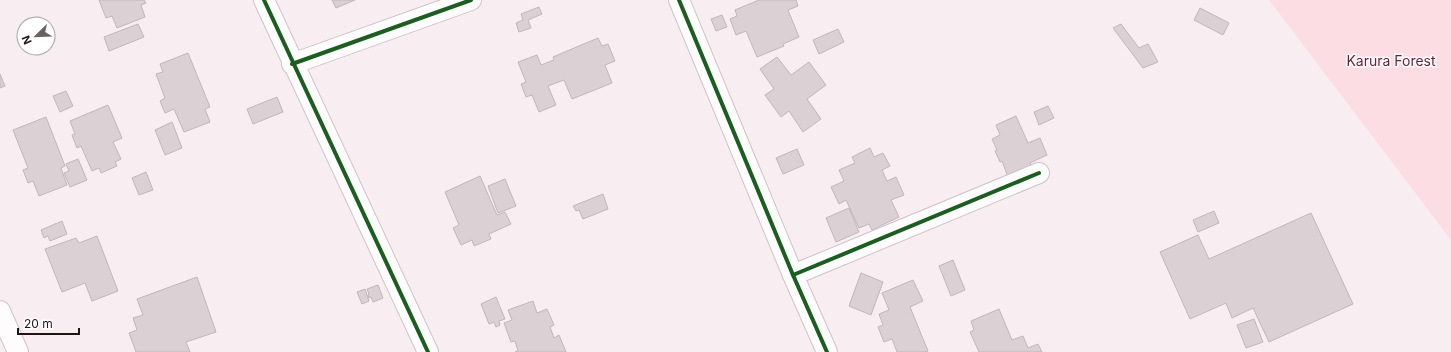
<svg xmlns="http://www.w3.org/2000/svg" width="1451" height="352" font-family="Inter,sans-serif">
	<rect width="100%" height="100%" fill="#f8edf0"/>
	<polygon fill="#fbdde3" points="1269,0 1451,0 1451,240"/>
	<g fill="#dbd0d3" stroke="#c1b7ba">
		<polygon points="99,0 144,0 146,3 141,5 145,17 117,28 112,16 106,18"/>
		<polygon points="332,0 355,0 336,8"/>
		<polygon points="759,0 796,0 798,6 788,10 799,37 783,44 784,46 757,57 746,31 736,35 730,19 737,16 735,10"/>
		<polygon points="539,7 542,14 528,20 531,28 519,32 516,23 523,20 521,14"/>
		<polygon points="1200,8 1229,23 1223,35 1194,20"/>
		<polygon points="722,15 727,27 716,31 711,19"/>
		<polygon points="138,24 144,37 109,51 104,37"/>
		<polygon points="1121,24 1139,48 1148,44 1158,62 1143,68 1113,28"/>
		<polygon points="838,29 844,42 819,54 813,40"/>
		<polygon points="598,38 602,46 608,44 615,61 605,65 612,83 572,99 564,80 548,86 556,105 539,112 532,95 526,97 521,84 526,82 518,62 537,55 541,65 554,60 553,57"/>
		<polygon points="188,53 210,107 205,109 210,122 184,132 174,109 165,113 160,101 165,98 156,74 163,72 160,64"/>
		<polygon points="777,57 791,75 809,62 826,85 807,99 821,119 803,132 789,111 781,117 765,95 774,89 760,69"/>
		<polygon points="0,74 5,86 0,88"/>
		<polygon points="66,91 73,106 60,112 53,96"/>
		<polygon points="277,97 283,112 253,124 247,109"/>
		<polygon points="108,105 122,138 113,142 121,159 115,162 117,166 101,173 99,168 92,171 81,146 77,148 72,135 75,134 70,121"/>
		<polygon points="1048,106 1054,118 1039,125 1034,112"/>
		<polygon points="1016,116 1028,143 1040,138 1047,155 1030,163 1031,166 1008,177 1002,161 1000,162 995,151 997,150 992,139 1000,135 996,125"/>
		<polygon points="46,117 65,166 61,168 67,185 39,196 33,181 28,183 23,170 28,168 13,130"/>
		<polygon points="172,122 182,148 165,155 155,130"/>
		<polygon points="870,148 874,157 883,153 890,166 882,170 887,181 896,177 904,195 891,200 899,217 872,230 869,224 859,228 846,200 839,204 831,187 844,181 839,170 855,163 852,157"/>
		<polygon points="797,149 804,165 783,174 776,158"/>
		<polygon points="78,159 87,180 70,187 64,173 69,171 66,164"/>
		<polygon points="146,172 153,190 139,195 132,178"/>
		<polygon points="480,176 497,215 505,212 511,224 489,234 491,239 474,246 472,240 461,245 453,228 459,225 445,192"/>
		<polygon points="505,179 516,206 498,213 488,186"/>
		<polygon points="603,194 608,209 583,219 579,210 576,211 573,206"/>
		<polygon points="849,208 859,232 836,242 826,218"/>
		<polygon points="1214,211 1219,223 1198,232 1193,220"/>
		<polygon points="1311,213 1353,304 1269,342 1253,308 1232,318 1226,303 1190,319 1160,252 1198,235 1209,259"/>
		<polygon points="62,221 67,234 50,241 48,236 44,238 41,230"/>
		<polygon points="97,236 118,291 92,301 85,283 62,292 45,249 76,238 79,243"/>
		<polygon points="953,260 965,290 951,296 939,266"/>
		<polygon points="861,273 883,282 871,315 849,306"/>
		<polygon points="197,277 216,332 186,342 190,352 136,352 129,333 137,330 133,318 143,315 137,299"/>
		<polygon points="913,280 923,301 910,307 928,351 925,352 897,352 892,339 884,342 878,327 883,325 879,314 889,310 882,293"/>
		<polygon points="378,285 383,298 373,302 371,297 369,298 368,295 369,294 367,289"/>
		<polygon points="365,289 369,301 362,304 357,292"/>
		<polygon points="496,297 505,319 499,321 500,325 496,327 494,322 489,324 481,304"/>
		<polygon points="533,301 537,313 547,309 554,325 550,327 554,338 559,335 566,352 515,352 518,351 515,341 511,342 504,323 512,320 508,310"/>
		<polygon points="999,309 1012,340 1023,336 1028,348 1038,344 1042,352 979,352 970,332 974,330 971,321"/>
		<polygon points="1254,319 1263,342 1246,348 1237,325"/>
	</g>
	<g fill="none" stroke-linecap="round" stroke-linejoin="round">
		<defs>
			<g id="minor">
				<polyline points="264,0 428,352"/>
				<polyline points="679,0 793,275 827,352"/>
				<polyline points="292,64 471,0"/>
				<polyline points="793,275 1039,173"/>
				<polyline points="0,311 18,352"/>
			</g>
		</defs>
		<use href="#minor" stroke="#cec3c6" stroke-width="22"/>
		<use href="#minor" stroke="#fefcfd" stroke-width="20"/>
		<defs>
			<g id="cycleway">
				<polyline points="264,0 428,352"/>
				<polyline points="679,0 793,275 827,352"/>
				<polyline points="292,64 471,0"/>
				<polyline points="793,275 1039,173"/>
			</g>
		</defs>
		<use href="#cycleway" stroke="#fff" stroke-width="6"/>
		<use href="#cycleway" stroke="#1b5e20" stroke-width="4"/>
	</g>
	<g text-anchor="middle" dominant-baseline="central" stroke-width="3" stroke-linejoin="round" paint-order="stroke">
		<g font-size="14" fill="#6b2238" stroke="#fff">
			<text x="1391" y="60">Karura Forest</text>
		</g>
	</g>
	<g transform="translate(36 36) rotate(247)"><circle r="19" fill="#ffffff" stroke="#a5a1a2"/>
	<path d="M0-3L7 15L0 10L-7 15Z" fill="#6b6163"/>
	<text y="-6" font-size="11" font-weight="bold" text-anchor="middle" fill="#1f1517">N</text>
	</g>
	<path d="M18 328v6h61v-6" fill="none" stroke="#1f1517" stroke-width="2"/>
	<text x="24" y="328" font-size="12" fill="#1f1517" stroke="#ffffff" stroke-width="3" paint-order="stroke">20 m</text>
</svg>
